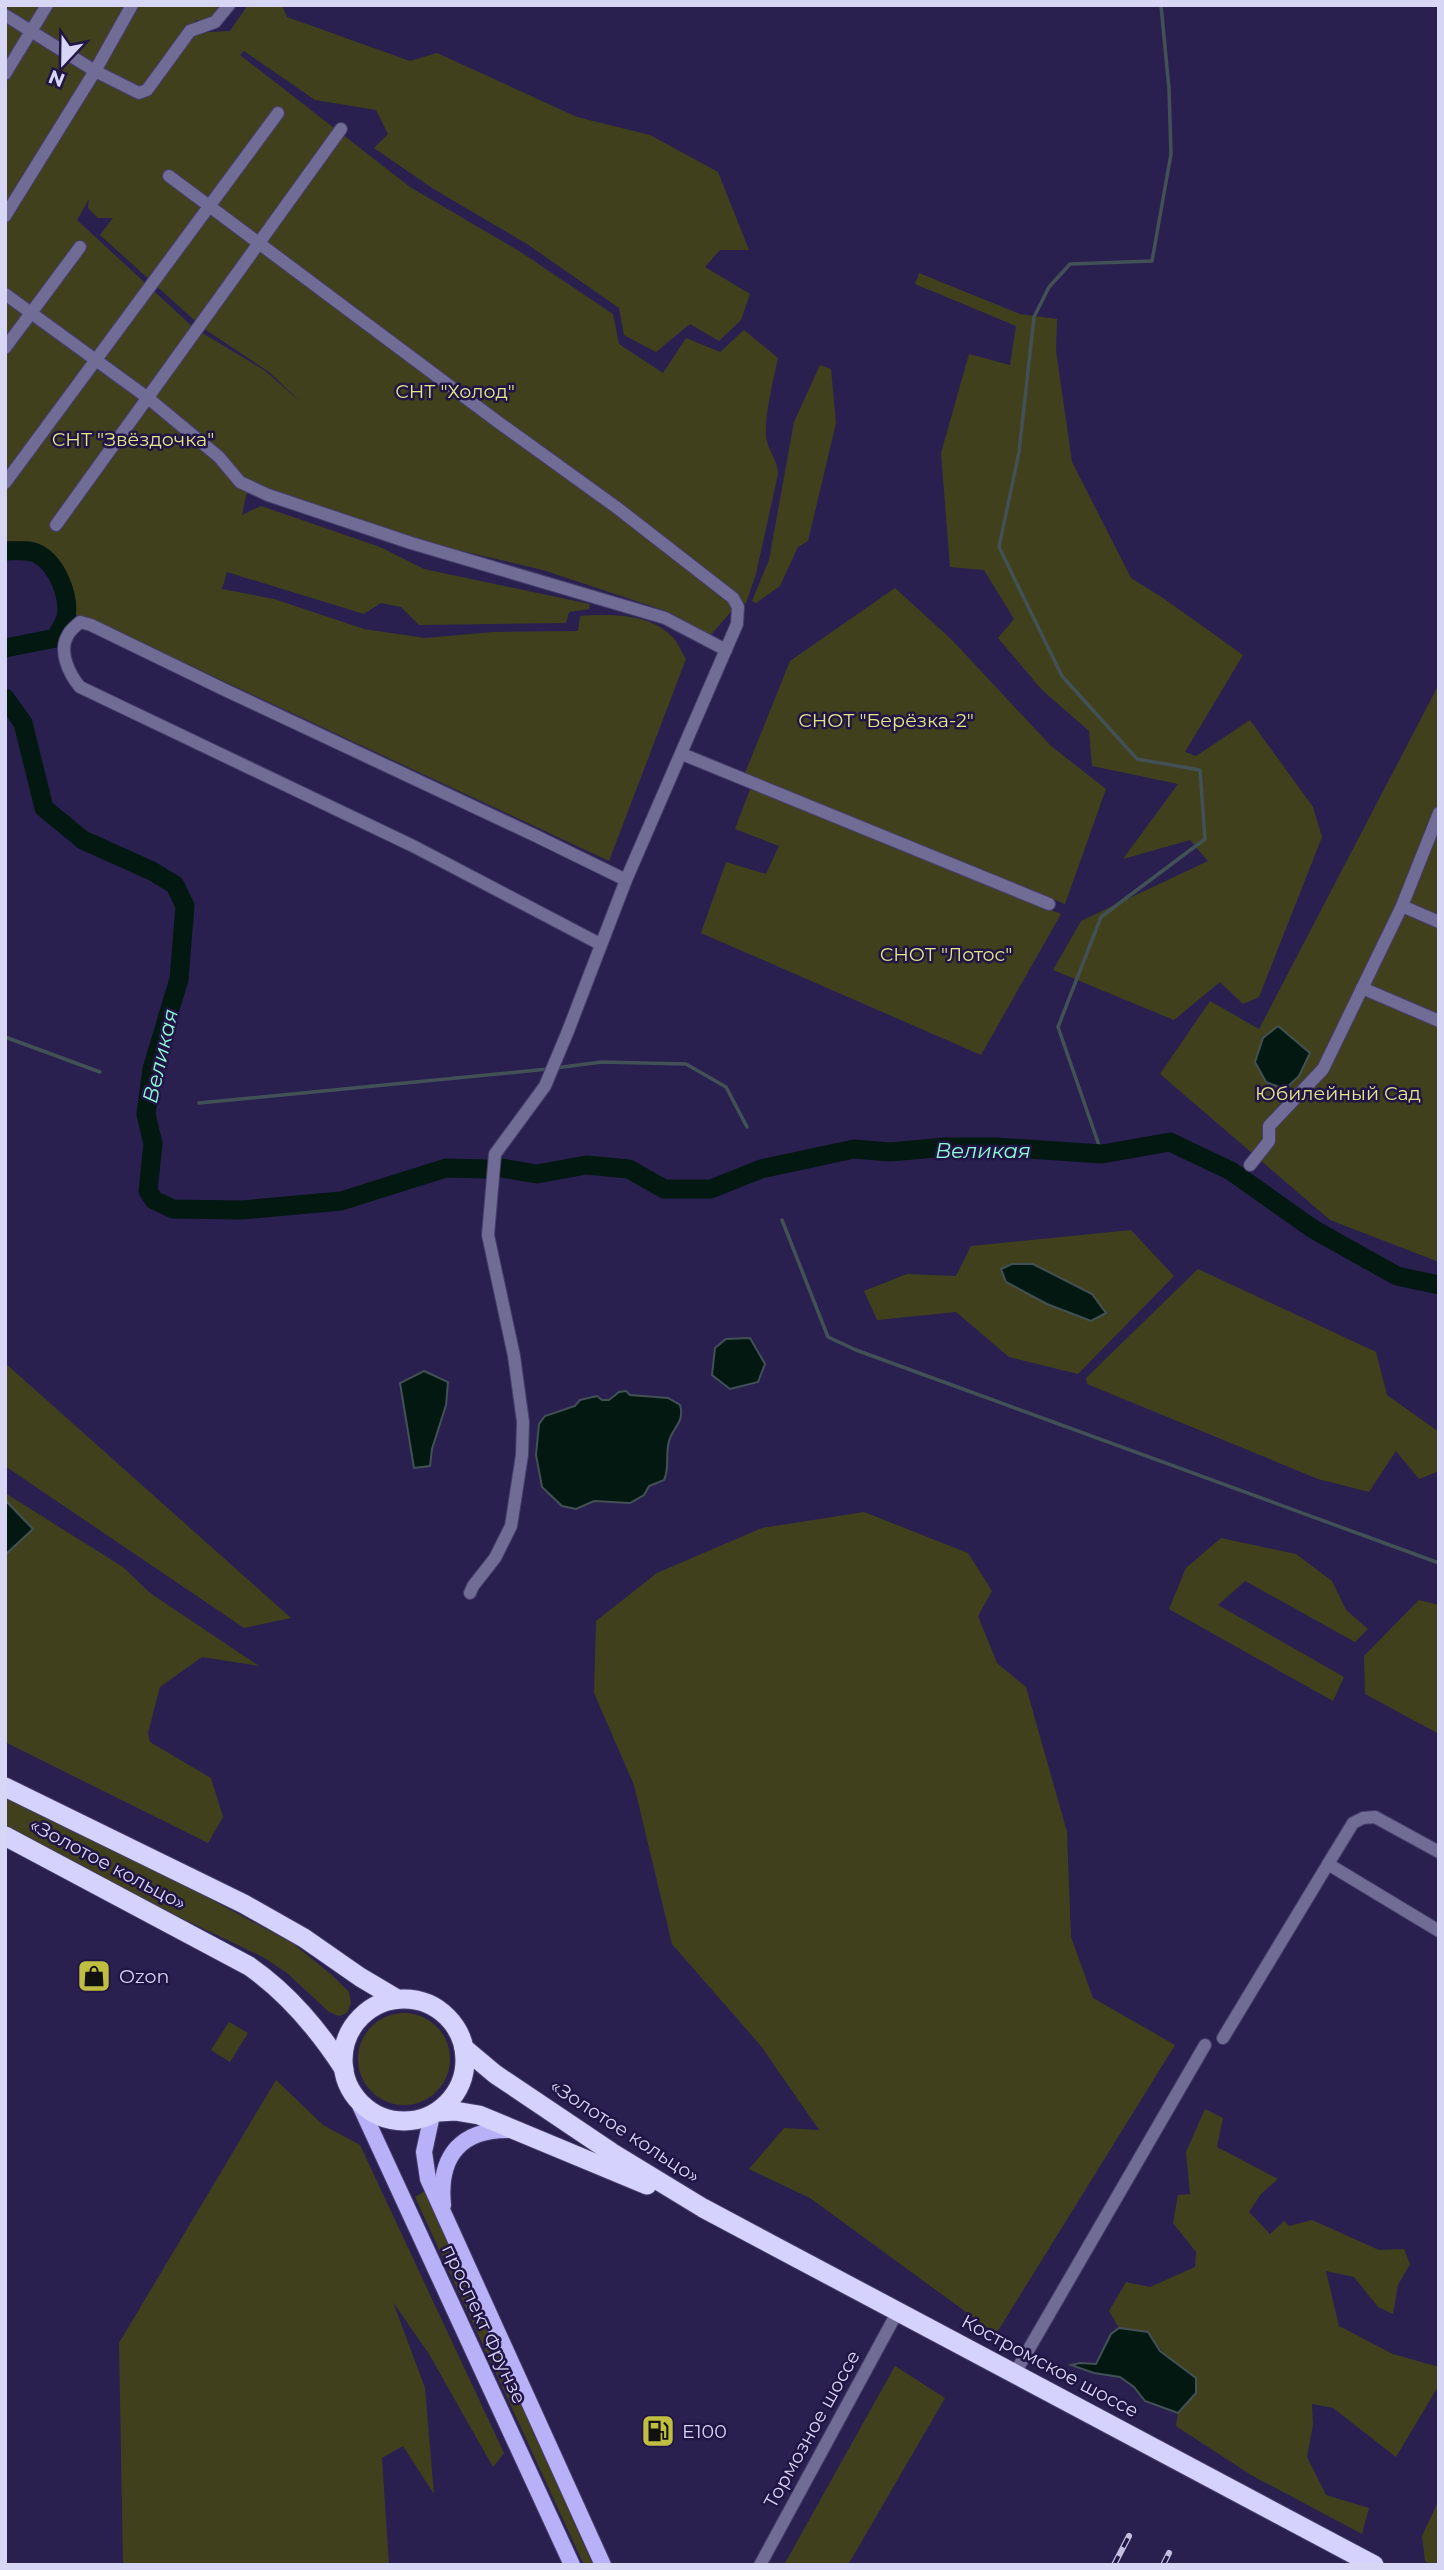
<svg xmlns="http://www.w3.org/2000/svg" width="1444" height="2570" font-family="Montserrat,sans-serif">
	<rect width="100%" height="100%" fill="#292050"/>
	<g fill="#41401c" fill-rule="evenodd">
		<path d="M5,5H221L207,23L196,20L169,64L194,33L230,31L248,5H282L287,17L410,61L437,53L577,117L650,135L718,172L749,250H720L705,267L750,294L741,320L719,341L690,324L656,352L624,335L619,308L527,244L432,188L374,148L388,134L376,110L315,100L244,51L240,55L410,187L519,251L613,314L619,344L663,373L686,338L720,352L744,330L778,358C774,377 762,425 767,442C771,455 777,459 778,474L756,574L746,603L734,608L711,635L666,611L543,570L458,550L315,509L252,485L246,496L242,515L261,506L380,547L424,569L590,604L589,609L569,612L566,623L419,625L401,607L381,603L364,614L227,572L222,589L274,599L364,629L425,638L493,632L578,631L580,616C611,614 653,613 675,640C679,645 682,653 686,659L609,861L99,623L76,615L57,562L32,543L5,541ZM89,199L88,208L98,218H113L100,235L203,328L269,372L303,404L264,370L194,328L77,220Z"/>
		<polygon points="919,273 1020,314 1057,319 1056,351 1072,462 1131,578 1163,598 1243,655 1185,752 1196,756 1250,720 1313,807 1322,837 1259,997 1243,1004 1220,982 1174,1020 1053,970 1081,921 1208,861 1190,840 1123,859 1178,784 1092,766 1089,731 1042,690 998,638 1014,619 984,570 950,567 941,453 969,354 1010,365 1016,326 915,284"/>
		<polygon points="820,365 831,369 836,423 808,541 798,547 780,586 756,603 752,601 769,560 794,422"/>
		<polygon points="895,588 952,640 1051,746 1106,789 1065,904 745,773 790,661"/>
		<polygon points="1439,684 1439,1262 1330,1220 1160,1074 1210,1001 1259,1029"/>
		<polygon points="750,789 1061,914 981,1055 701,933 726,862 766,874 779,846 735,829"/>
		<polygon points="1131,1230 1174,1276 1078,1374 1009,1357 956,1312 877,1320 864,1291 907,1274 956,1276 971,1246"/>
		<polygon points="1198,1269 1376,1352 1387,1395 1439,1432 1439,1471 1419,1479 1396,1451 1369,1492 1318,1479 1087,1384 1086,1378"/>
		<polygon points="5,1363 291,1618 244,1628 5,1466"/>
		<polygon points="5,1493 123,1567 150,1593 259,1666 202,1657 160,1687 148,1733 150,1742 211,1778 223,1817 208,1843 5,1742"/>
		<polygon points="864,1512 968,1553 992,1591 978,1616 997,1663 1026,1687 1067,1832 1071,1937 1093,1998 1175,2045 996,2334 810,2198 749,2169 784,2128 819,2130 761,2046 672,1944 634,1785 594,1693 596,1621 657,1573 762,1528"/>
		<polygon points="1221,1538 1296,1554 1332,1581 1346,1610 1368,1629 1355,1642 1245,1581 1218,1605 1344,1677 1333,1701 1169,1609 1186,1568"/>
		<polygon points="1419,1600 1439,1605 1439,1734 1365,1694 1364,1656"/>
		<polygon points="5,1798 173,1879 292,1943 332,1975 349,1992 351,2003 347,2013 339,2016 329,2012 287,1973 263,1957 158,1907 5,1825"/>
		<circle cx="404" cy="2059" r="46"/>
		<polygon points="229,2022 248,2033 230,2062 211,2050"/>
		<polygon points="276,2080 323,2125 360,2145 504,2453 493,2467 429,2354 393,2302 425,2388 434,2494 403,2446 382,2458 389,2565 123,2565 119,2343"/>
		<path d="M1205,2109L1223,2118L1217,2147L1278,2179L1261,2194L1249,2212L1270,2234L1284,2221L1289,2226L1312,2220L1379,2250L1404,2249L1410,2264L1398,2285L1393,2314L1378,2307L1354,2277L1326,2271L1339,2326L1393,2354L1439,2367V2385L1396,2457L1333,2408L1312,2404L1313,2425L1307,2457L1326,2495L1369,2508L1362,2534L1251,2475L1176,2426L1178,2413L1196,2393L1190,2372C1171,2362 1160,2351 1148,2332L1119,2328L1109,2311L1126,2282L1150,2287L1195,2267L1196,2252L1173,2223L1178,2195L1190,2194L1186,2152Z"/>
		<polygon points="425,2191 593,2565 584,2565 415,2197"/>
		<polygon points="895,2366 945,2398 848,2565 784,2565"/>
		<polygon points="1439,2500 1439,2565 1431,2565 1425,2561 1422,2536"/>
	</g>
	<g fill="#021810" stroke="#425155" stroke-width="2">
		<polygon points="1278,1026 1310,1053 1299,1076 1285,1089 1266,1082 1255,1062 1263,1038"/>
		<polygon points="1012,1264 1033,1264 1092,1294 1106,1313 1091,1321 1047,1304 1006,1282 1001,1269"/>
		<polygon points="750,1338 765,1364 758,1382 730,1389 712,1375 715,1348 726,1339"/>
		<polygon points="424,1371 448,1382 446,1405 432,1449 430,1466 414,1468 400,1383"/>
		<path d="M626,1391L630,1395L668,1398L680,1405C685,1422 673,1427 669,1441C665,1455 670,1467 664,1480L649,1486L644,1495L630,1503L594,1501L576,1509L562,1506L542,1487L536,1455L539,1424L545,1416L575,1406L580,1400L597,1396L602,1400H609L619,1392Z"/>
		<polygon points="5,1500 33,1529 5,1555"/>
		<polygon points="1119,2328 1148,2332 1160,2351 1196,2378 1196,2393 1178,2413 1145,2401 1134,2387 1120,2377 1094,2373 1071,2365 1080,2363 1096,2364 1111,2334"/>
	</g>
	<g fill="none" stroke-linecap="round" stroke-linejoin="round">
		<g stroke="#425155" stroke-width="3.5">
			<polyline points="5,1037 100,1072"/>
			<polyline points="555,1068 602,1062 686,1064 726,1087 747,1127"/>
			<polyline points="199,1103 548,1069"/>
			<polyline points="1102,1154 1058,1027 1101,917 1205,839 1200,770 1137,759 1062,676 999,547 1019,452 1034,317 1049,287 1070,264 1152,261 1171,154 1169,89 1161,5"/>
			<polyline points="782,1220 828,1337 856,1350 1439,1563"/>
		</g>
		<g stroke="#021810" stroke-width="19">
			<path d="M5,551C16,551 29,549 38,554C57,564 70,597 66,617C64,624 59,631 56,638L5,648"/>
			<polyline points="5,698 23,723 44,808 83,840 152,871 175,885 185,906 179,979 152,1069 146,1114 153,1144 148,1191 154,1200 173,1209 242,1210 341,1201 446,1168 486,1169"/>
			<polyline points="502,1168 537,1174 586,1165 629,1169 664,1189 711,1189 761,1169 854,1149 890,1152 946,1147 996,1147 1102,1154 1170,1142 1231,1171 1313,1229 1397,1276 1439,1285"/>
		</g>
		<defs>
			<g id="minor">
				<polyline points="5,15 95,71 139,93 147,90 190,31 215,22 229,5"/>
				<polyline points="5,74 47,5"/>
				<polyline points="169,176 498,422 616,507 733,598 738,607 737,624 626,880 568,1031 545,1086 495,1154 488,1235 514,1356 523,1422 522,1455 511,1526 495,1558 473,1586 470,1593"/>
				<polyline points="5,216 95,71 132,5"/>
				<polyline points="5,294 148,398 219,457 240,482 268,495 411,543 665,618 726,650"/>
				<polyline points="5,348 80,247"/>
				<polyline points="5,483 278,113"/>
				<polyline points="56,525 341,129"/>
				<polyline points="682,754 1049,904"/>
				<polyline points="1402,906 1439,922"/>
				<path d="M600,944L413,846L80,687C69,674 58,651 68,635C70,630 76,626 80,622L91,625L223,689L536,836L626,880"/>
				<polyline points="1362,988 1439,1021"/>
				<polyline points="1250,1165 1269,1141 1269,1126 1323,1069 1402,906 1439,813"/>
				<polyline points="1439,1852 1375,1817 1363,1818 1353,1823 1328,1864 1439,1931"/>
				<polyline points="1223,2038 1328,1864"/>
				<polyline points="1015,2373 1205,2045"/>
				<polyline points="760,2565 898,2311"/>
			</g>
			<g id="major">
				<polyline points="358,2101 572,2565"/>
				<polyline points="432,2115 424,2152 428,2179 603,2565"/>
				<path d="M443,2205C438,2155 462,2128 512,2130"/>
			</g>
			<g id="highway">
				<polyline points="5,1787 244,1904 304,1938 360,1977 397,1999"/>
				<path d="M5,1836L249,1966C289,1994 318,2029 344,2069"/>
				<circle cx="404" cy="2060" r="61"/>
				<polyline points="464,2048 495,2074 611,2152 703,2208 1374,2565"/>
				<polyline points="438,2112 455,2111 479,2115 647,2185"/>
			</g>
		</defs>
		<use href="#minor" stroke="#453d6a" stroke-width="14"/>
		<use href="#major" stroke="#453d6a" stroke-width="18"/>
		<use href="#highway" stroke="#453d6a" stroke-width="21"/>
		<use href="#minor" stroke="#706c96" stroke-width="12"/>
		<use href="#major" stroke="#b8b1f7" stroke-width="16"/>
		<use href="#highway" stroke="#d5d2fd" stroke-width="19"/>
		<defs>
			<g id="rail">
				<polyline points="1114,2565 1129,2536"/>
				<polyline points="1163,2565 1169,2553"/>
			</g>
		</defs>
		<use href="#rail" stroke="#c2bfe0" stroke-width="6"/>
		<use href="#rail" stroke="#201545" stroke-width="3.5" stroke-dasharray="10" stroke-linecap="butt"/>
	</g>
	<defs>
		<symbol id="shop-square" viewBox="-11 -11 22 22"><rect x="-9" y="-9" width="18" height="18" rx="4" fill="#c0be41" stroke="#201545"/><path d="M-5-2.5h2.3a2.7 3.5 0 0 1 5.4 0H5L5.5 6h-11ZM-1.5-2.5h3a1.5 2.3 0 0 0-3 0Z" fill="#111"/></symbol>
		<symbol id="fuel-square" viewBox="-11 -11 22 22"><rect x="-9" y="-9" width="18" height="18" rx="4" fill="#c0be41" stroke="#201545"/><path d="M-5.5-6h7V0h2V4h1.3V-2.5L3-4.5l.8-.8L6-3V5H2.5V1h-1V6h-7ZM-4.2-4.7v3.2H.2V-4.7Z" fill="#111"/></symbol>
	</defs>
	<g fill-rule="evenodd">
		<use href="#shop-square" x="75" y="1957" width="38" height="38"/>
		<use href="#fuel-square" x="639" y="2412" width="38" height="38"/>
	</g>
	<g text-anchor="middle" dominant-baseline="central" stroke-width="5" stroke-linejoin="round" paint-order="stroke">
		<g font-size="19" fill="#e5e588" stroke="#201545">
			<text x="455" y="391">СНТ "Холод"</text>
			<text x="133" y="439">СНТ "Звёздочка"</text>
			<text x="886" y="720">СНОТ "Берёзка-2"</text>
			<text x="946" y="954">СНОТ "Лотос"</text>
			<text x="1338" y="1093">Юбилейный Сад</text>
		</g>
		<g font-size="19" fill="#d8d6f5" stroke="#201545">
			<text transform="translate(108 1864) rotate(28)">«Золотое кольцо»</text>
			<text transform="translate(625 2131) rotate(33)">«Золотое кольцо»</text>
			<text transform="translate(484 2324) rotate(65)">проспект Фрунзе</text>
			<text transform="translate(1050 2366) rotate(28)">Костромское шоссе</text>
			<text transform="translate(812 2429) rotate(-61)">Тормозное шоссе</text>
		</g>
		<g font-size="19" fill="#d8d6f5" stroke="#201545" text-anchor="start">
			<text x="119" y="1976">Ozon</text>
			<text x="682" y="2431">E100</text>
		</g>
		<g font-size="21" font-style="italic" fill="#8ffbd4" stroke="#201545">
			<text transform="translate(160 1056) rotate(-77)">Великая</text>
			<text x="983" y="1150">Великая</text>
		</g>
	</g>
	<rect width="1444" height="2570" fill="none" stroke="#d8d6f5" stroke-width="14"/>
	<g transform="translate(63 63) rotate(202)" stroke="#201545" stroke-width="5" paint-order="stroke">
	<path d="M0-5L12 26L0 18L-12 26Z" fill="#d8d6f5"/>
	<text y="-10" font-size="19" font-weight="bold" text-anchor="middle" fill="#d8d6f5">N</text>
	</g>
</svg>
